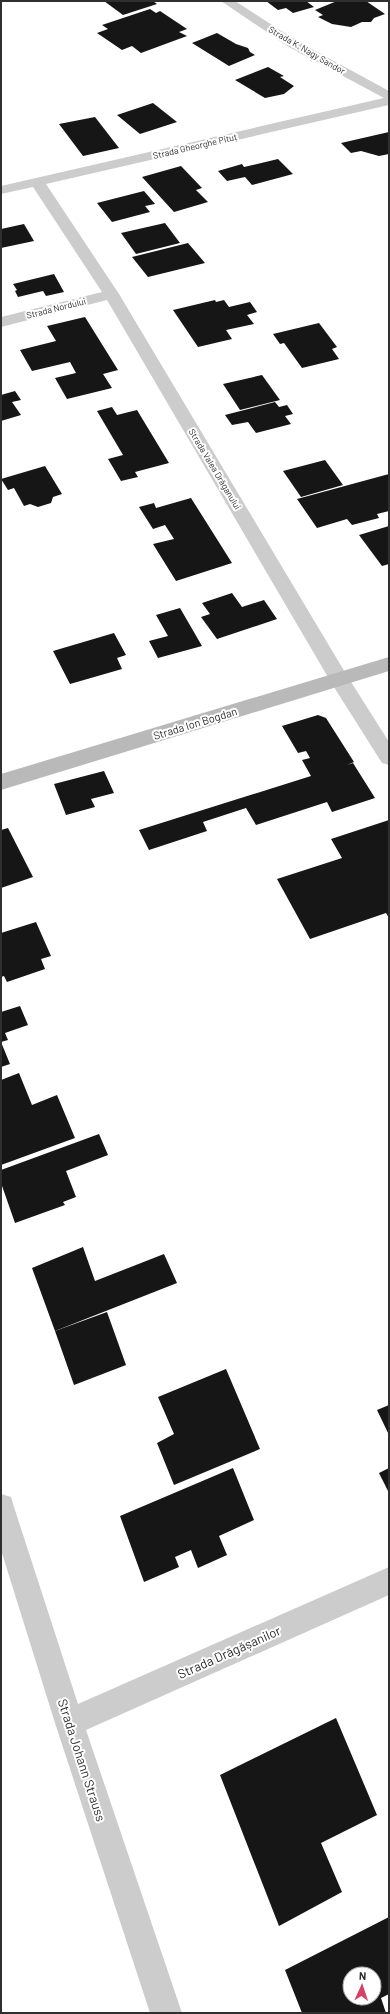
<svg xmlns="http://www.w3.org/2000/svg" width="390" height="2014" font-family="Barlow,sans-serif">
	<rect width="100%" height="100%" fill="#fff"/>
	<g fill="#161616" fill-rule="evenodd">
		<polygon points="104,1 153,1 157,4 123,15"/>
		<polygon points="266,1 306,1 314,7 293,13 286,8 278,10"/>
		<polygon points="337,1 366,1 385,14 374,18 371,22 362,22 351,27 332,24 318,17 323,15 315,10"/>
		<polygon points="150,9 156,13 160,11 187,29 179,32 187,36 141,53 132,46 122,50 97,33 108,29 102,25"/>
		<polygon points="217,33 236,44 248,48 250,52 255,55 229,66 192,43"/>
		<polygon points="268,67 284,76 280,77 294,86 284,94 265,98 235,80"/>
		<polygon points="153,103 177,122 140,134 117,115"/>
		<polygon points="95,117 119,148 83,156 59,124"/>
		<polygon points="389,132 389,154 379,156 361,151 351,153 341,143"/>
		<polygon points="278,159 293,174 252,185 245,177 227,181 218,171 242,164 244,167"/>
		<polygon points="181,166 202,188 196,190 208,202 174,212 142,177"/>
		<polygon points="144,191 155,204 145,206 150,212 112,222 97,203"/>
		<polygon points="165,223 180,243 136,254 121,233"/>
		<polygon points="24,224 34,241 1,248 1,229"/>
		<polygon points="188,243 205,263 148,277 132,257"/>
		<polygon points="54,274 64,292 46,296 43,291 18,297 15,291 17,290 13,284"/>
		<polygon points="215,300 216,302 224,300 229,307 250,302 257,312 247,315 254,324 226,330 232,339 198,347 173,310"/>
		<polygon points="85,317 118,370 103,374 112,388 67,399 55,378 76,373 70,362 32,371 20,350 56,341 47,326"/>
		<polygon points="319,323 337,347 332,349 339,359 302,368 284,343 280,344 273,334"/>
		<polygon points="262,375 280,400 240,410 223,384"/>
		<polygon points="15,391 21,400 12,402 21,415 1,421 1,395"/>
		<polygon points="275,402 279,407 287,405 293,414 285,416 291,424 256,433 248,422 232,425 225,415"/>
		<polygon points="112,407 117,415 137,410 169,463 135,472 138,477 121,481 108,459 123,455 97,411"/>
		<polygon points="325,460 343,485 301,497 283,471"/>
		<polygon points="45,466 62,494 53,497 51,503 38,507 30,504 24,506 14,488 8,490 1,479"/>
		<polygon points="389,474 389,511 377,514 379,518 352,525 347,519 317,528 297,499"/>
		<polygon points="191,498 232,563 176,581 153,544 174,539 165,525 153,529 139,507 154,503 156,508"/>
		<polygon points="389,526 389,564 382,566 359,535"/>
		<polygon points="232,593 242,607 264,600 277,619 217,639 201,617 210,614 202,603"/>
		<polygon points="180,608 202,646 158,658 149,641 168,636 156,615"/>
		<polygon points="114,633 126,655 117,658 122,669 70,684 53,651"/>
		<polygon points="318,715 326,718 354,762 347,765 353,763 375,798 332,812 327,802 256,825 246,808 203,822 207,831 149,850 139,830 311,776 302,760 310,758 306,751 298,753 282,726"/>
		<polygon points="104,771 114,793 91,799 95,807 66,815 54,784"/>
		<polygon points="389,820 389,918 386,913 310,939 277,879 342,858 331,839"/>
		<polygon points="8,828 33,877 1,888 1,830"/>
		<polygon points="36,922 51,956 41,959 45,969 7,982 4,976 1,977 1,933"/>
		<polygon points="20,1006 28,1025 5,1033 8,1040 1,1042 10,1064 1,1067 1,1012"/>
		<polygon points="19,1073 32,1105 57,1095 75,1138 1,1165 1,1080"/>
		<polygon points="99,1134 108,1155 66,1171 76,1197 63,1202 65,1205 15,1223 1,1183 1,1170"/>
		<polygon points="83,1247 95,1281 164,1254 177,1283 55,1331 32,1268"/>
		<polygon points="107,1312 126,1365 74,1385 55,1331"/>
		<polygon points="226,1369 260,1449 174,1485 157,1443 174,1434 158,1397"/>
		<polygon points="389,1405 389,1435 377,1410"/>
		<polygon points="233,1468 254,1520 219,1536 227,1555 198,1568 191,1550 175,1557 179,1567 144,1582 120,1516"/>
		<polygon points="389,1468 389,1493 379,1473"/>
		<polygon points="336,1718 377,1815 321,1843 342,1892 279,1926 220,1775"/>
		<path d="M389,1917V1994L381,1998L386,2013H302L285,1970ZM350,1974H374V1998H350Z"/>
	</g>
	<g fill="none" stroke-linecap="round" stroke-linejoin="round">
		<g fill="#ccc" fill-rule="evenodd">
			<polygon points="221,1 235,1 297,41 389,91 389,105 46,184 119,294 346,674 389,742 389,765 382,763 332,684 107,300 1,327 1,317 102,292 33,187 1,194 1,186 384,98 289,47"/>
			<polygon points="1,1494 11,1497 14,1507 78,1704 389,1567 389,1595 86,1730 182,2013 150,2013 55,1723 1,1550"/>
		</g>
		<polygon fill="#b9b9b9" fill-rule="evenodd" points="389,657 389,671 1,790 1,774"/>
	</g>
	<g text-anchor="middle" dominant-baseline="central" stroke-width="4" stroke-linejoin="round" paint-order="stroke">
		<g font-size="9" fill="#2f2f2f" stroke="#fff">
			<text transform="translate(307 50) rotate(30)">Strada K. Nagy Sandor</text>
			<text transform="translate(195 146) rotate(-13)">Strada Gheorghe Pituț</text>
			<text transform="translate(56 308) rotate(-14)">Strada Nordului</text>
			<text transform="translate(215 469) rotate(59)">Strada Valea Drăganului</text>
		</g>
		<g font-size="11" fill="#2f2f2f" stroke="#fff">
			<text transform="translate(195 723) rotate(-17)">Strada Ion Bogdan</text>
		</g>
		<g font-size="13" fill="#2f2f2f" stroke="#fff">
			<text transform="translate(229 1652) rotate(-24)">Strada Drăgășanilor</text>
			<text transform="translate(82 1760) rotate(72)">Strada Johann Strauss</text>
		</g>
	</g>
	<rect width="390" height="2014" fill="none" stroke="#2f2f2f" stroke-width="4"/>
	<g transform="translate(362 1986) rotate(3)"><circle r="19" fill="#ffffff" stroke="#acacac"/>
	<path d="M0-3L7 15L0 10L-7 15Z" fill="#d54262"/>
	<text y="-6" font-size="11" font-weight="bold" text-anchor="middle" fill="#2f2f2f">N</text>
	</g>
</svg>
